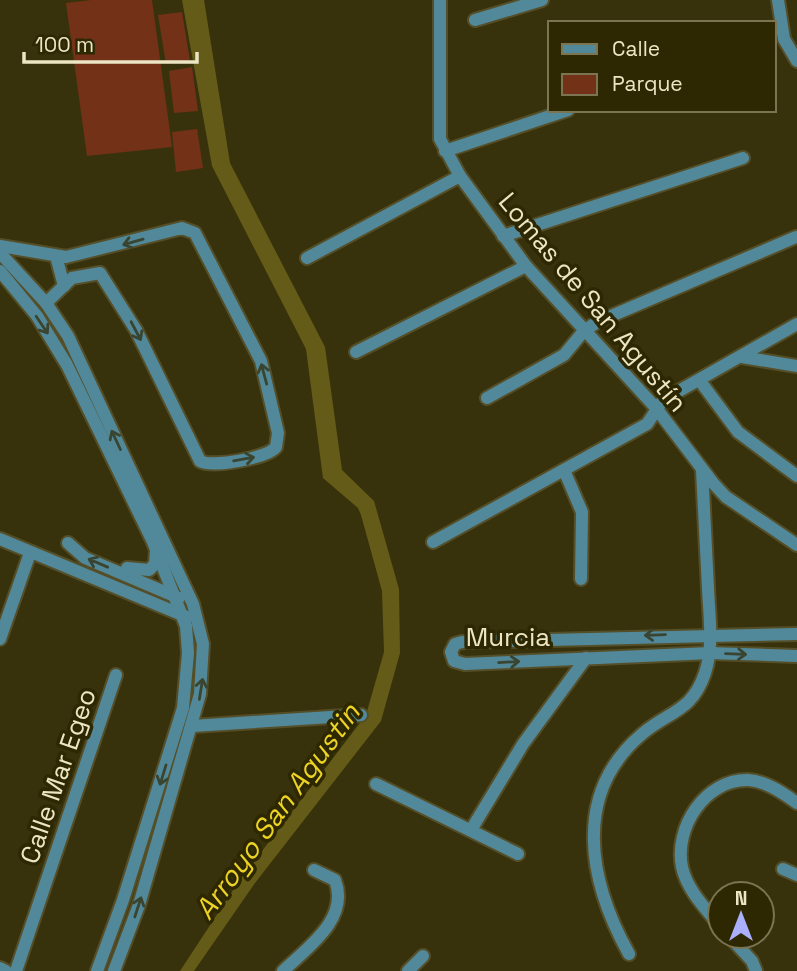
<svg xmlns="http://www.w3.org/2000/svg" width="797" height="971" font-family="'Space Grotesk',sans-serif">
	<rect width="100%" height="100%" fill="#38320c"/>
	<g fill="#733118">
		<polygon points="91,0 152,0 172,147 87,156 66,3"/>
		<polygon points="182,12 190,61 166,64 158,15"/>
		<polygon points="192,67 198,111 174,113 169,71"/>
		<polygon points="197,129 203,168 176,172 172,132"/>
	</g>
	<polygon fill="#655b18" points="182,0 204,0 230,163 325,347 342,470 374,501 399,589 400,653 381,721 255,883 194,971 180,971 239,881 366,715 384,652 382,591 361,515 358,508 323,478 306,349 212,166"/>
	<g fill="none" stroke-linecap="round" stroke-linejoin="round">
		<defs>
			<g id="minor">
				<polyline points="440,0 440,139 460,176 526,266 656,408 713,483 726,497 797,545"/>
				<polyline points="778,0 784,39 797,61"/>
				<polyline points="475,20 542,0"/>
				<polyline points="445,151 568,110"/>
				<polyline points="503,236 743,158"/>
				<path d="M0,246L66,257L182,228L195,233L261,361L278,433L276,447C268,458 212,468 200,461L136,330L100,273L72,278L46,303"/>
				<polyline points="0,253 46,303 68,336 193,604 203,644 200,694 139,905 114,971"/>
				<polyline points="56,256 64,286"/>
				<polyline points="307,258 460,176"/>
				<polyline points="0,271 37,316 67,365 153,542 186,626 188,653 183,708 123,900 97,971"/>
				<polyline points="356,352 526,266"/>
				<polyline points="742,357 797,366"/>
				<polyline points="700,381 738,432 797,476"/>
				<polyline points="487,398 564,355 583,332 597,322 796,237"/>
				<polyline points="564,470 582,512 581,579"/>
				<polyline points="0,539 187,617"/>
				<polyline points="433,542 647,424 663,400 797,324"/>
				<polyline points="68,543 85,558 179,598"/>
				<polyline points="127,568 149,570 155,564 156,551"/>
				<polyline points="797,634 462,642 455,644 451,652 454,661 465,664 710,653 797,656"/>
				<polyline points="0,639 30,553"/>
				<polyline points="193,726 361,715"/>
				<polyline points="376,784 518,854"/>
				<polyline points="471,830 523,744 586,658"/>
				<polyline points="783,869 797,875"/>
				<path d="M720,926C706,909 687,890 682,867C674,828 705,779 748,780C766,781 783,793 797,803"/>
				<polyline points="729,936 752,961 756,971"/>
				<path d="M629,954C589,882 571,794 642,734C669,711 692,712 705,673C714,646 709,615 708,588C706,549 704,510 702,470"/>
				<polyline points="0,968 6,971"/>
				<polyline points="16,971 116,675"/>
				<path d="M283,971C307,948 350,919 335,880L314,870"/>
				<polyline points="408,971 423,956"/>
			</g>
		</defs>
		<use href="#minor" stroke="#554f29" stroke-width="16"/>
		<use href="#minor" stroke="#52899a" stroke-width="12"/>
	</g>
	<defs><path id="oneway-shaft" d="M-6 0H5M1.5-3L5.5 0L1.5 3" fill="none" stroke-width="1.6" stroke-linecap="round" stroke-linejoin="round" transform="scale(1.75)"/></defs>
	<g stroke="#394530">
		<use href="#oneway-shaft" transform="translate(133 242) rotate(164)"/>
		<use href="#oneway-shaft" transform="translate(42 325) rotate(56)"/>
		<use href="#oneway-shaft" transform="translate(136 331) rotate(62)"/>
		<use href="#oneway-shaft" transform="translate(264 374) rotate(-105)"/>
		<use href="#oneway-shaft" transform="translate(116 440) rotate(-115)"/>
		<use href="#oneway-shaft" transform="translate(244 459) rotate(-10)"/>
		<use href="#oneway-shaft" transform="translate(98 563) rotate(-157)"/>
		<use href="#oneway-shaft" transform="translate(655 635) rotate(178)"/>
		<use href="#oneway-shaft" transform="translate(736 654) rotate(2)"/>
		<use href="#oneway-shaft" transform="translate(509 662) rotate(-3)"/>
		<use href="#oneway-shaft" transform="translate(201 689) rotate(-81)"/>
		<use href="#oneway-shaft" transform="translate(163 775) rotate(107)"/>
		<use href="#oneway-shaft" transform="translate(138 907) rotate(-72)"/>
	</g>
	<g text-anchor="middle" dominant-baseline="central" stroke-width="7" stroke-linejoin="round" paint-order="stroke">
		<g font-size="26" fill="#ece6c4" stroke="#2e2802">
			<text transform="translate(593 302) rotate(50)">Lomas de San Agustín</text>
			<text x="508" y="637">Murcia</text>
			<text transform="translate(58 776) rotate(-71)">Calle Mar Egeo</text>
		</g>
		<g font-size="28" font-style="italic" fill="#ecd324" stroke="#2e2802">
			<text transform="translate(277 811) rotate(-54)">Arroyo San Agustin</text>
		</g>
	</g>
	<rect x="548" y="21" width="228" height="91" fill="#2e2802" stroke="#7a7450" stroke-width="2"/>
	<rect x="562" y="44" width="35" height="10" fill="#52899a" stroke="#7a7450" stroke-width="2"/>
	<text x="612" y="56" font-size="21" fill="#ece6c4">Calle</text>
	<rect x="562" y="74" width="35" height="21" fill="#733118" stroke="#7a7450" stroke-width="2"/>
	<text x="612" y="91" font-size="21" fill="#ece6c4">Parque</text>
	<g transform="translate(741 915)"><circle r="33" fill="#2e2802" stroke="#7a7450" stroke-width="2"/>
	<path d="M0-5L12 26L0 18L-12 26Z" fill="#aab0fb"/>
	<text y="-10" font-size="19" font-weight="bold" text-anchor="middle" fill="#ece6c4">N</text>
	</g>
	<path d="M24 52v10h173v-10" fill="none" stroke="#ece6c4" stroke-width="3.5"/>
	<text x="35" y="52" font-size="21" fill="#ece6c4" stroke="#2e2802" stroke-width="5" paint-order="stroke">100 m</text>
</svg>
